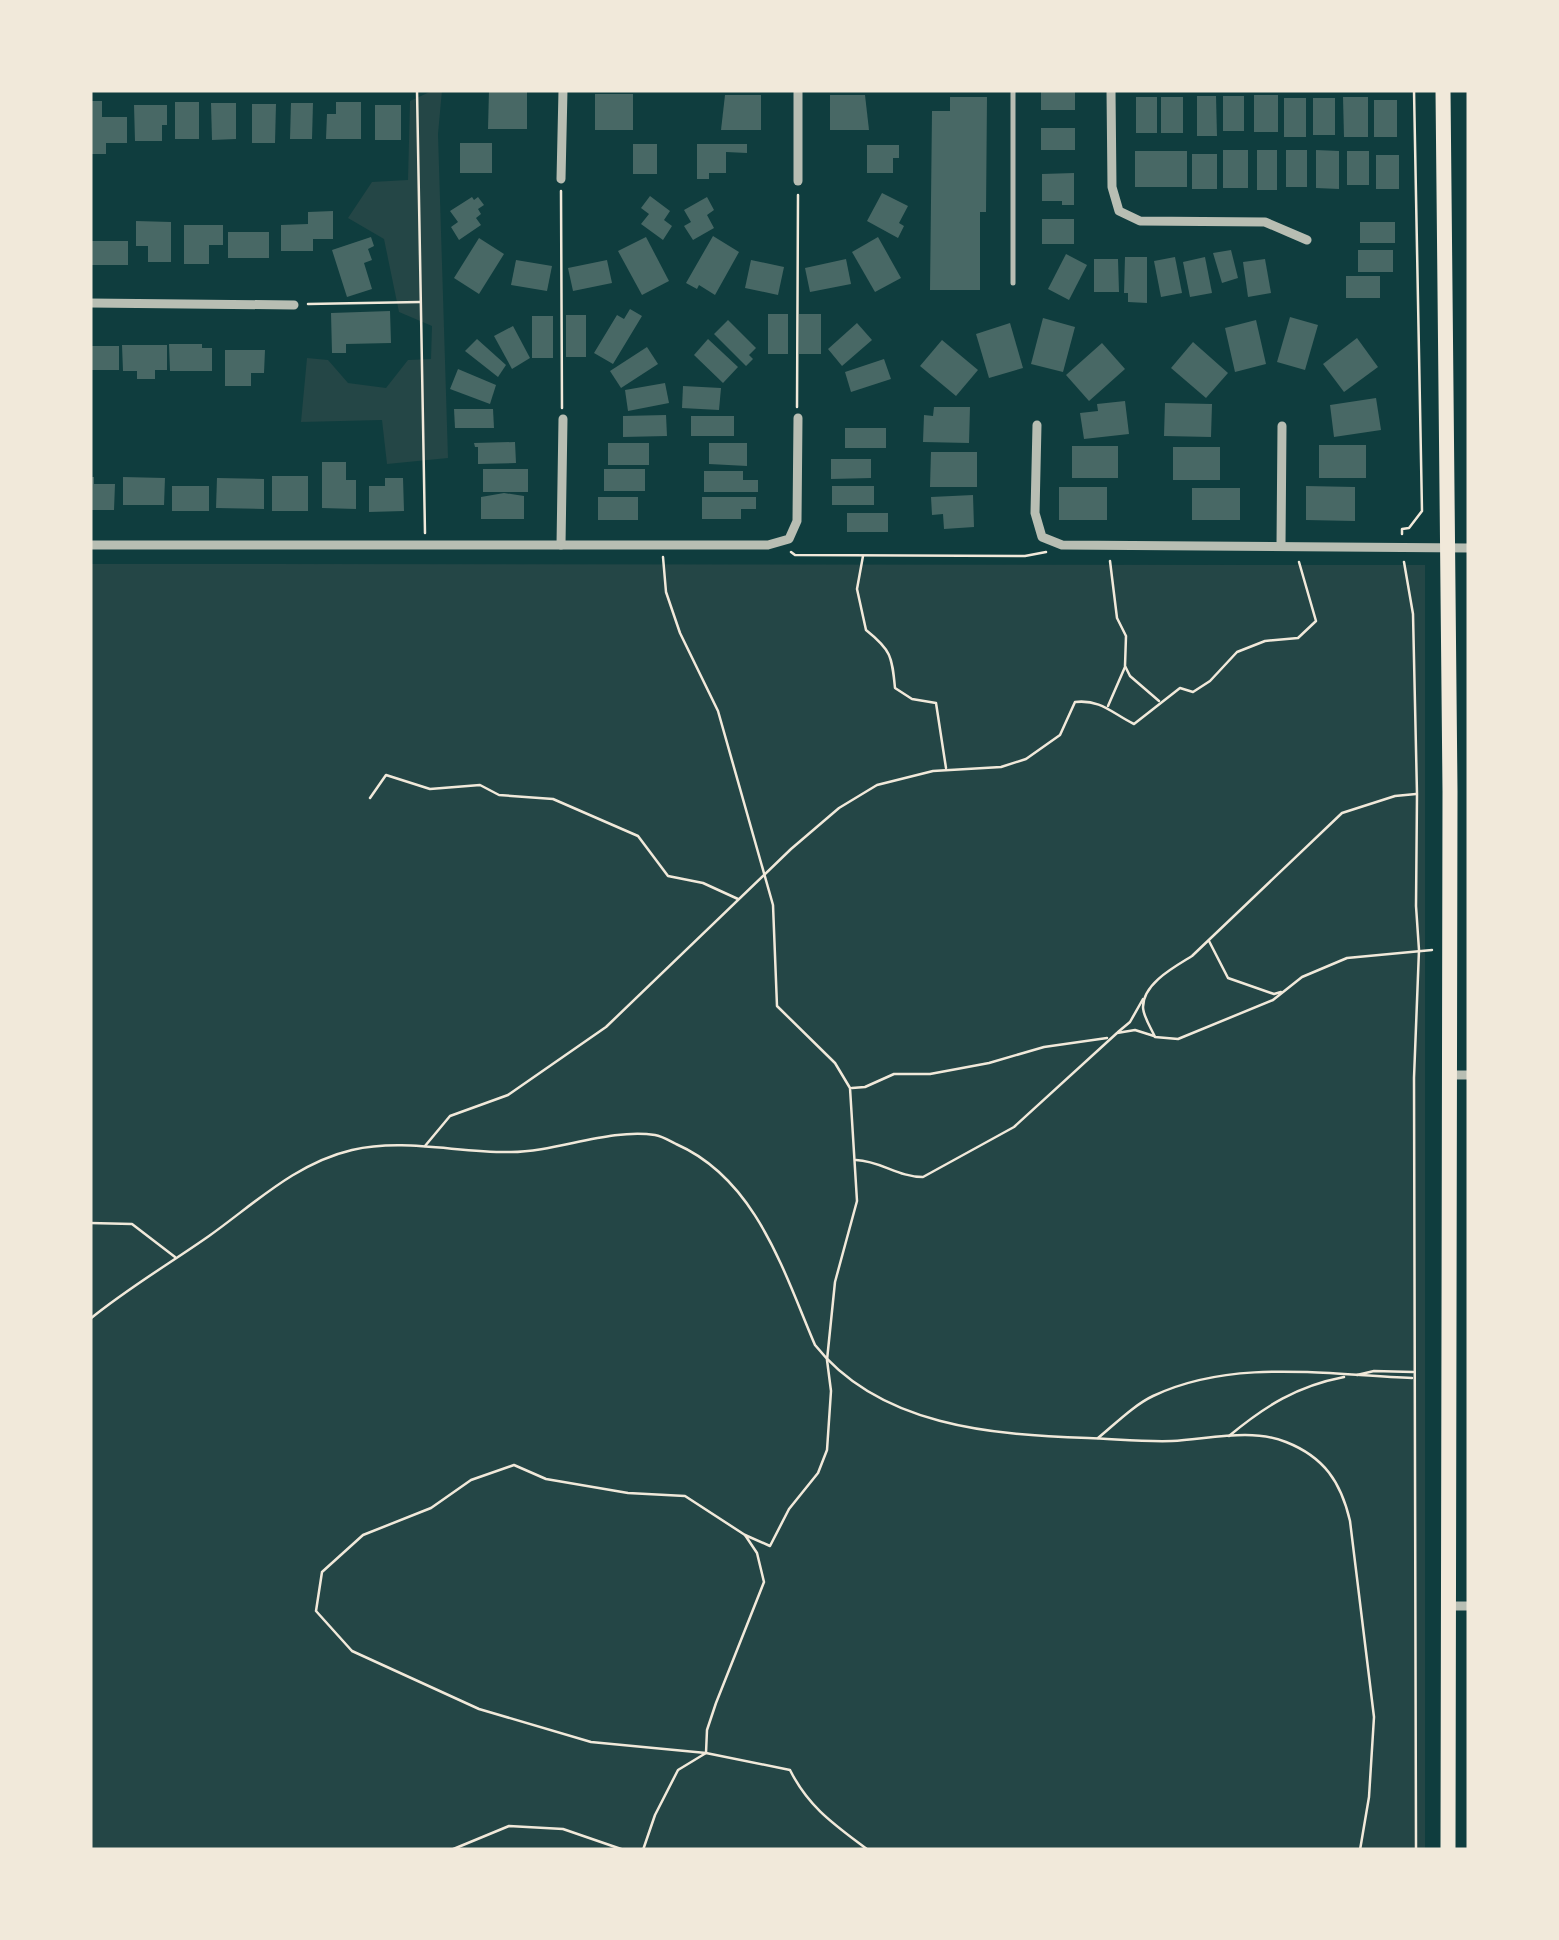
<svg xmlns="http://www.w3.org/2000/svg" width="1559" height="1940" font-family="'DejaVu Sans',sans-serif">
	<rect width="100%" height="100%" fill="#0f3d3e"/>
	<g fill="#244646">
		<polygon points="434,90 442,90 438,134 448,458 387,464 382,420 301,422 307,358 328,360 348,383 386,388 408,360 431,359 432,326 399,312 384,239 348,218 372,182 408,180 410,101"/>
		<polygon points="90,564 1425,565 1425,1850 90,1850"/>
	</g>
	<g fill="#486865">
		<polygon points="489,90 527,90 527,129 488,129"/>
		<rect x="1041" y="90" width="34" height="20"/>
		<rect x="595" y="94" width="38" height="36"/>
		<polygon points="725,95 761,95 761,130 721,130"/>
		<polygon points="830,95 865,95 869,130 830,130"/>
		<rect x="1254" y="95" width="24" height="37"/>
		<polygon points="1197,96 1216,96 1217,136 1197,136"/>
		<rect x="1223" y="96" width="21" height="35"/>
		<polygon points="950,97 987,97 986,212 980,212 980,290 930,290 932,111 950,111"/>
		<rect x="1136" y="97" width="21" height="36"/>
		<rect x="1161" y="97" width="22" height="36"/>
		<polygon points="1343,97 1368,97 1368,137 1344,137"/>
		<rect x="1284" y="98" width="22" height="39"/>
		<rect x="1313" y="98" width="22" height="37"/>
		<rect x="1374" y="100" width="23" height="37"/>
		<polygon points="90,101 102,101 102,117 127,117 127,143 106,143 106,154 90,154"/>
		<rect x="175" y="102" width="24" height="37"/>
		<polygon points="336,102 361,102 361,139 326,139 327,114 336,114"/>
		<polygon points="211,103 236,103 236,139 212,140"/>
		<polygon points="291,103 313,103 312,139 290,139"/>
		<polygon points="252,104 276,104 275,143 252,143"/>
		<polygon points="134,105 167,105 167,125 162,125 162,141 135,141"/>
		<rect x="375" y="105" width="26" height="35"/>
		<rect x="1041" y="128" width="34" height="22"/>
		<rect x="460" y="143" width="32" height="30"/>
		<rect x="633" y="144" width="24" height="30"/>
		<polygon points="697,144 747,144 747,153 726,152 726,173 709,173 709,179 697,179"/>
		<polygon points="867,145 899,145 899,158 893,158 893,173 867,173"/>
		<rect x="1223" y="150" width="25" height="38"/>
		<rect x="1257" y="150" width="20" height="40"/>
		<rect x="1286" y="150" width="21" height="37"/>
		<polygon points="1316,150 1339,151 1339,189 1316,188"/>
		<rect x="1135" y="151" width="52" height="36"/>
		<rect x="1347" y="151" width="22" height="34"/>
		<rect x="1192" y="154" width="25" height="35"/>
		<rect x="1376" y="155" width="23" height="34"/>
		<polygon points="1074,173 1074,205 1062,205 1062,201 1042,201 1042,174"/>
		<polygon points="882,193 908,206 899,223 904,226 898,238 867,221"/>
		<polygon points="650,196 670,211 664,220 672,226 663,240 641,224 649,214 641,208"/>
		<polygon points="472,197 474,200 478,197 484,205 478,209 481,214 476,218 481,225 459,240 451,227 458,222 450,211"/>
		<polygon points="707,197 714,210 707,215 714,228 693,240 684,226 691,222 684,210"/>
		<polygon points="333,211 333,239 313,239 313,251 281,251 281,225 308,224 308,212"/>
		<rect x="1042" y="219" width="32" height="25"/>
		<polygon points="136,221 171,222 171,262 148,262 148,246 136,246"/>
		<rect x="1360" y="222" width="35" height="21"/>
		<polygon points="184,225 223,225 223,245 209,245 209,264 184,264"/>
		<rect x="228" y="232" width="41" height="26"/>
		<polygon points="713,236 739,252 715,295 699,285 697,289 686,283"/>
		<polygon points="371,237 374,246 368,249 372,260 364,263 372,289 347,297 332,250"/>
		<polygon points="646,237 669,281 642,295 618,251"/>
		<polygon points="878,237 901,278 875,292 852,252"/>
		<polygon points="479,238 504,254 479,294 454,278"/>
		<rect x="90" y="241" width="38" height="24"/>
		<polygon points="1231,250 1238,278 1222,283 1213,253"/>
		<rect x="1358" y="250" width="35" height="22"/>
		<polygon points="1066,254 1087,265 1069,300 1048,289"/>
		<polygon points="1125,257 1147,257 1147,303 1128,302 1128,293 1124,293"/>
		<polygon points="1175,257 1182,293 1161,297 1154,261"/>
		<polygon points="1205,257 1212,293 1190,297 1183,262"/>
		<polygon points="846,259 851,284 810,292 805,268"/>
		<polygon points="1094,259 1118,259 1119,292 1094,292"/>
		<polygon points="1265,259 1271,293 1248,297 1243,262"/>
		<polygon points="516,260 552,266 547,291 511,285"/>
		<polygon points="607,260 612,283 573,291 568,268"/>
		<polygon points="751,260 784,267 778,295 745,288"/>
		<rect x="1346" y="276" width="34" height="22"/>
		<polygon points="630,309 642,316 613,364 594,353 617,315 624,319"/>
		<polygon points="390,311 391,343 346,344 346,353 332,353 331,313"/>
		<rect x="768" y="314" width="20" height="40"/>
		<rect x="799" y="314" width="22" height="40"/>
		<rect x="566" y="315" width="20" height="42"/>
		<rect x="532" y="316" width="21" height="42"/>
		<polygon points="1290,317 1318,325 1305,370 1277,362"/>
		<polygon points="1043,318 1075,327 1063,372 1031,364"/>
		<polygon points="728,320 756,348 749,355 753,359 746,366 714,334"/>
		<polygon points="1256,320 1266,364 1235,372 1225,328"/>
		<polygon points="857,323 872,340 842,366 828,349"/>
		<polygon points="1010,323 1023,368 989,378 976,334"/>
		<polygon points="513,326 530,358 512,369 494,336"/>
		<polygon points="1357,338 1378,367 1344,392 1323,364"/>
		<polygon points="477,339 506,365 498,377 465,351"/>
		<polygon points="708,339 738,367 723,383 694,355"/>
		<polygon points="942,340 978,370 956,396 920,366"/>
		<polygon points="1193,342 1228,373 1206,398 1171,368"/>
		<polygon points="1102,343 1125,369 1089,401 1066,375"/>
		<polygon points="169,344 202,344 202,348 212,348 212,371 170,371"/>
		<polygon points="122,345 167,345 167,370 155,370 155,379 137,379 137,371 123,371"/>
		<rect x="90" y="346" width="29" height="24"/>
		<polygon points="647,347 658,364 621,388 610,371"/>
		<polygon points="225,350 265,350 264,373 251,373 251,386 225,386"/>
		<polygon points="884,359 891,379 851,392 845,372"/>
		<polygon points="458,369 496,385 490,404 450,389"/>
		<polygon points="665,383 669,403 628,411 625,390"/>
		<polygon points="683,386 721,388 719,410 682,408"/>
		<polygon points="1376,398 1381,430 1334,437 1330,405"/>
		<polygon points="1125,401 1129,434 1084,439 1080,413 1098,411 1097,404"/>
		<polygon points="1165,403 1212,404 1211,437 1164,436"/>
		<polygon points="934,407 970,407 969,443 923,442 924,415 933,416"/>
		<polygon points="454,409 493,409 494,428 455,428"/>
		<polygon points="666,415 667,436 623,437 623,416"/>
		<rect x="691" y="416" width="43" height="20"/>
		<rect x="845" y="428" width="41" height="20"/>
		<polygon points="515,442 516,463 478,464 478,447 475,447 474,443"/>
		<rect x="608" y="443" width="41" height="22"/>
		<polygon points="709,443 747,443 747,466 709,464"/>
		<rect x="1319" y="445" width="47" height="33"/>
		<rect x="1072" y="446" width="46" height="32"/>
		<rect x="1173" y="447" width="47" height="33"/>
		<polygon points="931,452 977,452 977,487 930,487"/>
		<polygon points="831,459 871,459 871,478 831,479"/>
		<polygon points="322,462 346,462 346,480 356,480 356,509 322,508"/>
		<rect x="483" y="469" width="45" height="23"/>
		<rect x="604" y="469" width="41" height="22"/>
		<polygon points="704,471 743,471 743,480 758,480 758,492 704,492"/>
		<rect x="272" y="476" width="36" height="35"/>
		<polygon points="90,477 94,477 94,484 115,484 114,510 90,510"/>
		<polygon points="123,477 165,478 164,505 123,505"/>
		<polygon points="217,478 264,479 264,509 216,508"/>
		<polygon points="385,478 403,478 404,511 369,512 369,486 385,486"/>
		<rect x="172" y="486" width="37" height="25"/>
		<rect x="832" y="486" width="42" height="19"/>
		<polygon points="1306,486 1355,487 1355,521 1306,520"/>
		<rect x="1059" y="487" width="48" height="33"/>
		<rect x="1192" y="488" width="48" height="32"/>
		<polygon points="504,493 524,496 524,519 481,519 481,497"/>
		<polygon points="973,495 974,527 944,529 943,514 932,515 931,497"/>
		<rect x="598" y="497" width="40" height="23"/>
		<polygon points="702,497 756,497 756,509 741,509 741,519 702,519"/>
		<rect x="847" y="513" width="41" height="19"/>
	</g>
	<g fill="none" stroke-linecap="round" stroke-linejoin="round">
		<g stroke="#f1e9da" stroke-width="2.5">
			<polyline points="417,90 425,533"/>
			<polyline points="561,191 562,408"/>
			<polyline points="308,304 420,302"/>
			<polyline points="797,407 798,195"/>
			<polyline points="1402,534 1402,529 1409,528 1422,511 1414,90"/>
			<polyline points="791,552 795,555 1025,556 1046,552"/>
			<path d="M863,556L857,589L866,630C891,650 892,656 895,688L912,699L936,703L946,768"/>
			<path d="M663,557L666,592L680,633L718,711L773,905L777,1006L835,1063L850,1088L857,1201L835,1282L827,1360L831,1391L827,1450L818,1473L789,1509L770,1546L745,1535L685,1496L628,1493L546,1479L514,1465L471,1480L431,1508L363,1535L322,1572L316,1611L352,1651L479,1709L591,1742L706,1753L790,1770C809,1808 835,1825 868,1850"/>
			<polyline points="1110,561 1117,618 1126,636 1125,666 1130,676 1159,701"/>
			<polyline points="1404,562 1413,614 1417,794 1416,906 1419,950 1414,1078 1416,1850"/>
			<polyline points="1108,706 1125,667"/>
			<path d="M1416,794L1395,796L1342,813L1192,956C1176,966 1143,983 1143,1007C1143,1016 1151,1028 1155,1037L1178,1039L1273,1000L1302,977L1347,958L1432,950"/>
			<polyline points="370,798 386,775 430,789 480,785 499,795 553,799 638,836 668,876 703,883 738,899"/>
			<polyline points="1209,941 1228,978 1274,994 1281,992"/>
			<polyline points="1118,1032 1130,1022 1143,999"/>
			<polyline points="852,1088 865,1087 894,1074 930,1074 989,1063 1044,1047 1107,1038"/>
			<path d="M425,1146L450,1116L508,1095L606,1027L791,849L839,808L877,785L933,771L1001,767L1026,759L1060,735L1075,702C1101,699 1113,714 1134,724L1180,688L1193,692L1210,681L1237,652L1265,641L1298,638L1316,621L1299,562"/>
			<path d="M856,1160C881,1161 898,1177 923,1177L1014,1127L1117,1033L1135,1030L1154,1036"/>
			<polyline points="90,1223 132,1224 175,1257"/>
			<path d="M90,1319C128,1288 169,1264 209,1236C254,1204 296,1163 352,1150C404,1138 458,1153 511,1152C556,1152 610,1128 655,1135C662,1136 670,1141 676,1144C756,1179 783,1270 815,1345C879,1426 992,1435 1088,1438C1116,1439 1144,1442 1172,1441C1209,1439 1252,1428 1286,1442C1324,1457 1341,1482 1350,1521L1374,1717L1369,1797L1360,1850"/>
			<polyline points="1357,1375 1374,1371 1413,1372"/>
			<path d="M1229,1436C1265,1406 1297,1386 1344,1377"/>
			<path d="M1098,1438C1115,1424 1134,1405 1153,1396C1233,1358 1327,1375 1412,1378"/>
			<polyline points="451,1850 509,1826 563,1829 624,1850"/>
			<polyline points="643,1850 655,1815 678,1770 706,1753 707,1730 716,1703 764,1582 757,1553 745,1535"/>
		</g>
		<polyline stroke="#b8beb3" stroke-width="5" points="1013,90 1013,283"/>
		<g stroke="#b8beb3" stroke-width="9">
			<polyline points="798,90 798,181"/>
			<polyline points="1111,90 1112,187 1119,211 1140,221 1265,222 1307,240"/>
			<polyline points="561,179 563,90"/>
			<polyline points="90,303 294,305"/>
			<polyline points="1037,425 1035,513 1042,537 1062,545 1469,548"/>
			<polyline points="90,545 768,545 789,539 797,521 798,418"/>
			<polyline points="561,545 563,419"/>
			<polyline points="1281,545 1282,426"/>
			<polyline points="1450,1075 1469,1075"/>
			<polyline points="1447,1606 1469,1606"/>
		</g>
		<polyline stroke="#f1e9da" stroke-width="15" points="1443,90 1450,791 1448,1850"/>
	</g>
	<rect width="1559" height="1940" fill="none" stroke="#f1e9da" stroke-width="185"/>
</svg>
